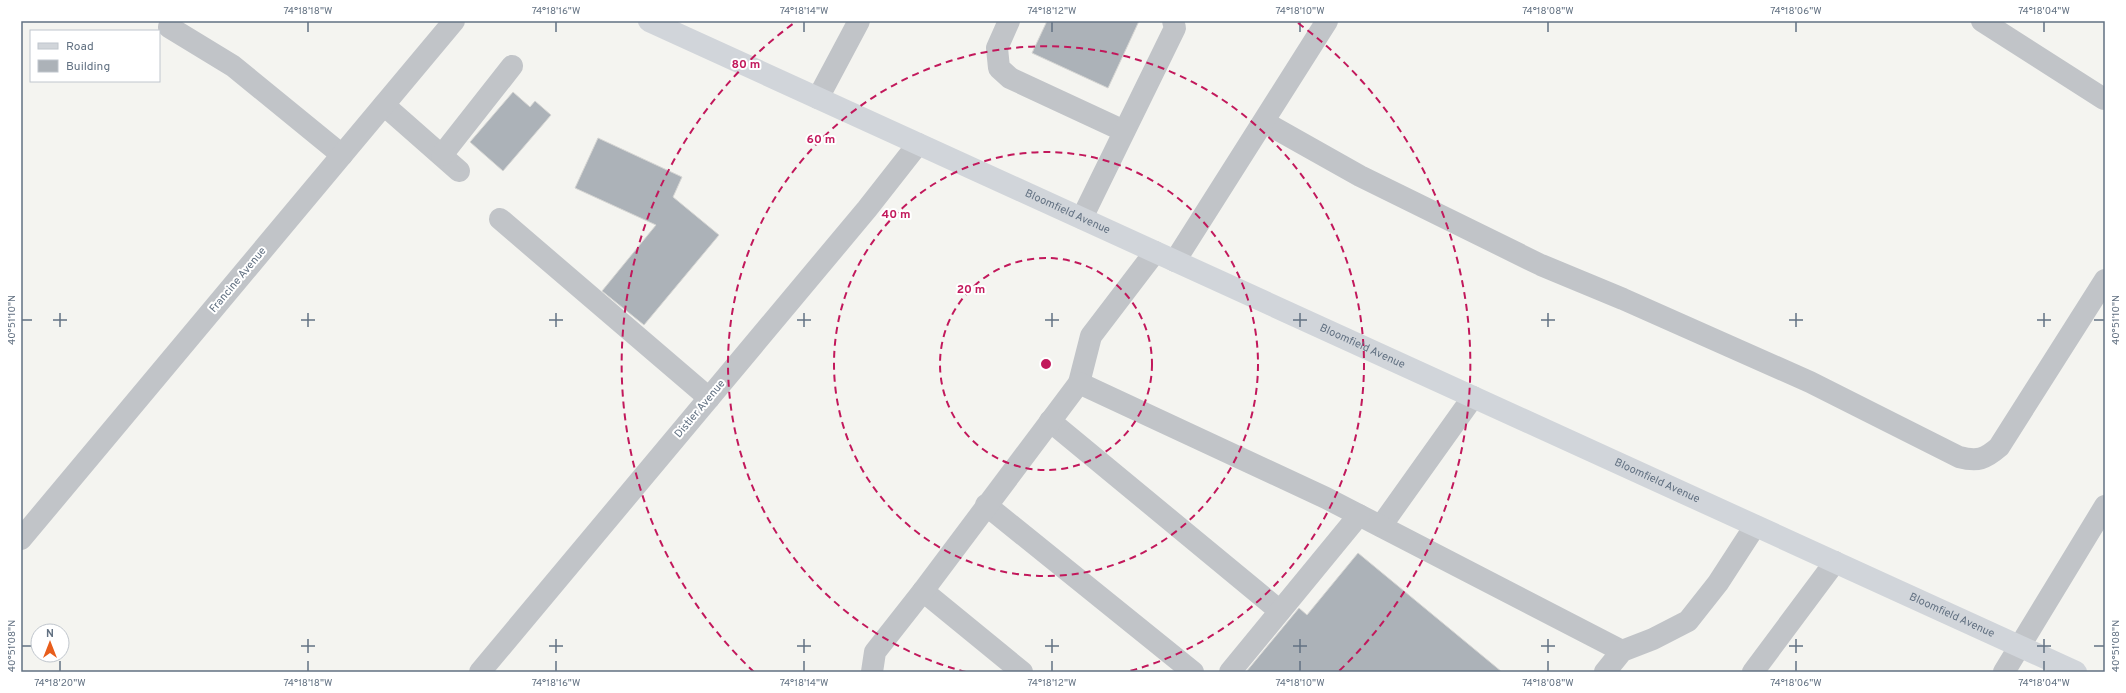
<svg xmlns="http://www.w3.org/2000/svg" width="2126" height="693" font-family="Overpass,sans-serif">
	<rect width="100%" height="100%" fill="#f4f4f0"/>
	<g fill="#acb2b8" stroke="#d5d5d3">
		<polygon points="1047,21 1139,21 1108,88 1032,53"/>
		<polygon points="513,92 530,107 535,101 551,115 503,171 470,142"/>
		<polygon points="598,138 682,177 673,197 719,235 644,325 602,291 656,225 575,188"/>
		<polygon points="1358,553 1502,672 1246,672 1299,608 1307,615"/>
	</g>
	<g fill="none" stroke-linecap="round" stroke-linejoin="round">
		<g stroke="#c1c4c8" stroke-width="22">
			<polyline points="1009,21 997,48 999,68 1010,78 1124,131"/>
			<polyline points="1982,21 2104,99"/>
			<polyline points="169,27 233,66 342,155"/>
			<polyline points="818,98 859,21"/>
			<polyline points="384,105 459,171"/>
			<path d="M1264,122L1360,176L1541,265L1623,299L1810,382L1959,457C1978,462 1985,459 1999,447L2105,280"/>
			<polyline points="442,155 512,66"/>
			<polyline points="1082,218 1175,28 1173,21"/>
			<polyline points="500,219 709,398"/>
			<polyline points="1175,261 1327,21"/>
			<polyline points="1079,383 1091,336 1155,252"/>
			<polyline points="1050,421 1280,611"/>
			<polyline points="986,505 1193,672"/>
			<polyline points="1381,526 1473,397"/>
			<polyline points="21,539 454,21"/>
			<polyline points="923,591 1022,672"/>
			<polyline points="480,672 867,209 918,144"/>
			<polyline points="872,672 875,652 923,591 1079,383 1326,498 1622,651"/>
			<polyline points="1230,672 1359,515"/>
			<polyline points="1605,672 1622,651 1653,639 1688,621 1718,583 1755,526"/>
			<polyline points="1753,672 1835,562"/>
			<polyline points="2004,672 2105,506"/>
		</g>
		<path stroke="#d1d5da" stroke-width="22" id="s1" d="M649,21L2076,672"/>
	</g>
	<path fill="none" stroke="#627182" stroke-width="1.5" d="M308,22V32M556,22V32M804,22V32M1052,22V32M1300,22V32M1548,22V32M1796,22V32M2044,22V32M60,313V327M308,313V327M556,313V327M804,313V327M1052,313V327M1300,313V327M1548,313V327M1796,313V327M2044,313V327M22,320H32M53,320H67M301,320H315M549,320H563M797,320H811M1045,320H1059M1293,320H1307M1541,320H1555M1789,320H1803M2037,320H2051M2094,320H2104M308,639V653M556,639V653M804,639V653M1052,639V653M1300,639V653M1548,639V653M1796,639V653M2044,639V653M22,646H32M301,646H315M549,646H563M797,646H811M1045,646H1059M1293,646H1307M1541,646H1555M1789,646H1803M2037,646H2051M2094,646H2104M60,661V671M308,661V671M556,661V671M804,661V671M1052,661V671M1300,661V671M1548,661V671M1796,661V671M2044,661V671"/>
	<g fill="none" stroke="#c2185b" stroke-width="2" stroke-dasharray="7 5">
		<circle cx="1046" cy="364" r="106"/>
		<circle cx="1046" cy="364" r="212"/>
		<path d="M966 672A318 318 0 1 1 1126 672"/>
		<path d="M754 672A424 424 0 0 1 794 23M1298 23A424 424 0 0 1 1338 672"/>
	</g>
	<g text-anchor="middle" dominant-baseline="central" stroke-width="4" stroke-linejoin="round" paint-order="stroke">
		<g font-size="11" fill="#627182" stroke="#fff">
			<text stroke="none"><textPath href="#s1" startOffset="460">Bloomfield Avenue</textPath></text>
			<text transform="translate(238 280) rotate(-50)">Francine Avenue</text>
			<text stroke="none"><textPath href="#s1" startOffset="784">Bloomfield Avenue</textPath></text>
			<text transform="translate(700 409) rotate(-50)">Distler Avenue</text>
			<text stroke="none"><textPath href="#s1" startOffset="1108">Bloomfield Avenue</textPath></text>
			<text stroke="none"><textPath href="#s1" startOffset="1432">Bloomfield Avenue</textPath></text>
		</g>
	</g>
	<circle cx="1046" cy="364" r="6" fill="#c2185b" stroke="#fff" stroke-width="2"/>
	<g font-size="12" text-anchor="middle" font-weight="bold" fill="#c2185b" stroke="#fff" stroke-width="4" stroke-linejoin="round" paint-order="stroke">
		<text x="746" y="68">80 m</text>
		<text x="821" y="143">60 m</text>
		<text x="896" y="218">40 m</text>
		<text x="971" y="293">20 m</text>
	</g>
	<rect width="2126" height="693" fill="none" stroke="#ffffff" stroke-width="44"/>
	<rect x="30" y="30" width="130" height="52" fill="#ffffff" stroke="#c0c6cd"/>
	<rect x="38" y="43" width="20" height="6" fill="#d1d5da" stroke="#c0c6cd"/>
	<text x="66" y="50" font-size="12" fill="#627182">Road</text>
	<rect x="38" y="60" width="20" height="12" fill="#acb2b8" stroke="#c0c6cd"/>
	<text x="66" y="70" font-size="12" fill="#627182">Building</text>
	<g transform="translate(50 643)"><circle r="19" fill="#ffffff" stroke="#c0c6cd"/>
	<path d="M0-3L7 15L0 10L-7 15Z" fill="#e85d1b"/>
	<text y="-6" font-size="11" font-weight="bold" text-anchor="middle" fill="#627182">N</text>
	</g>
	<rect x="22" y="22" width="2082" height="649" fill="none" stroke="#627182" stroke-width="1.5"/>
	<g font-size="10" text-anchor="middle" fill="#627182">
		<text x="308" y="14">74°18'18"W</text>
		<text x="556" y="14">74°18'16"W</text>
		<text x="804" y="14">74°18'14"W</text>
		<text x="1052" y="14">74°18'12"W</text>
		<text x="1300" y="14">74°18'10"W</text>
		<text x="1548" y="14">74°18'08"W</text>
		<text x="1796" y="14">74°18'06"W</text>
		<text x="2044" y="14">74°18'04"W</text>
		<text transform="translate(11 320) rotate(-90)" y="4">40°51'10"N</text>
		<text transform="translate(2115 320) rotate(-90)" y="4">40°51'10"N</text>
		<text transform="translate(11 646) rotate(-90)" y="4">40°51'08"N</text>
		<text transform="translate(2115 646) rotate(-90)" y="4">40°51'08"N</text>
		<text x="60" y="686">74°18'20"W</text>
		<text x="308" y="686">74°18'18"W</text>
		<text x="556" y="686">74°18'16"W</text>
		<text x="804" y="686">74°18'14"W</text>
		<text x="1052" y="686">74°18'12"W</text>
		<text x="1300" y="686">74°18'10"W</text>
		<text x="1548" y="686">74°18'08"W</text>
		<text x="1796" y="686">74°18'06"W</text>
		<text x="2044" y="686">74°18'04"W</text>
	</g>
</svg>
